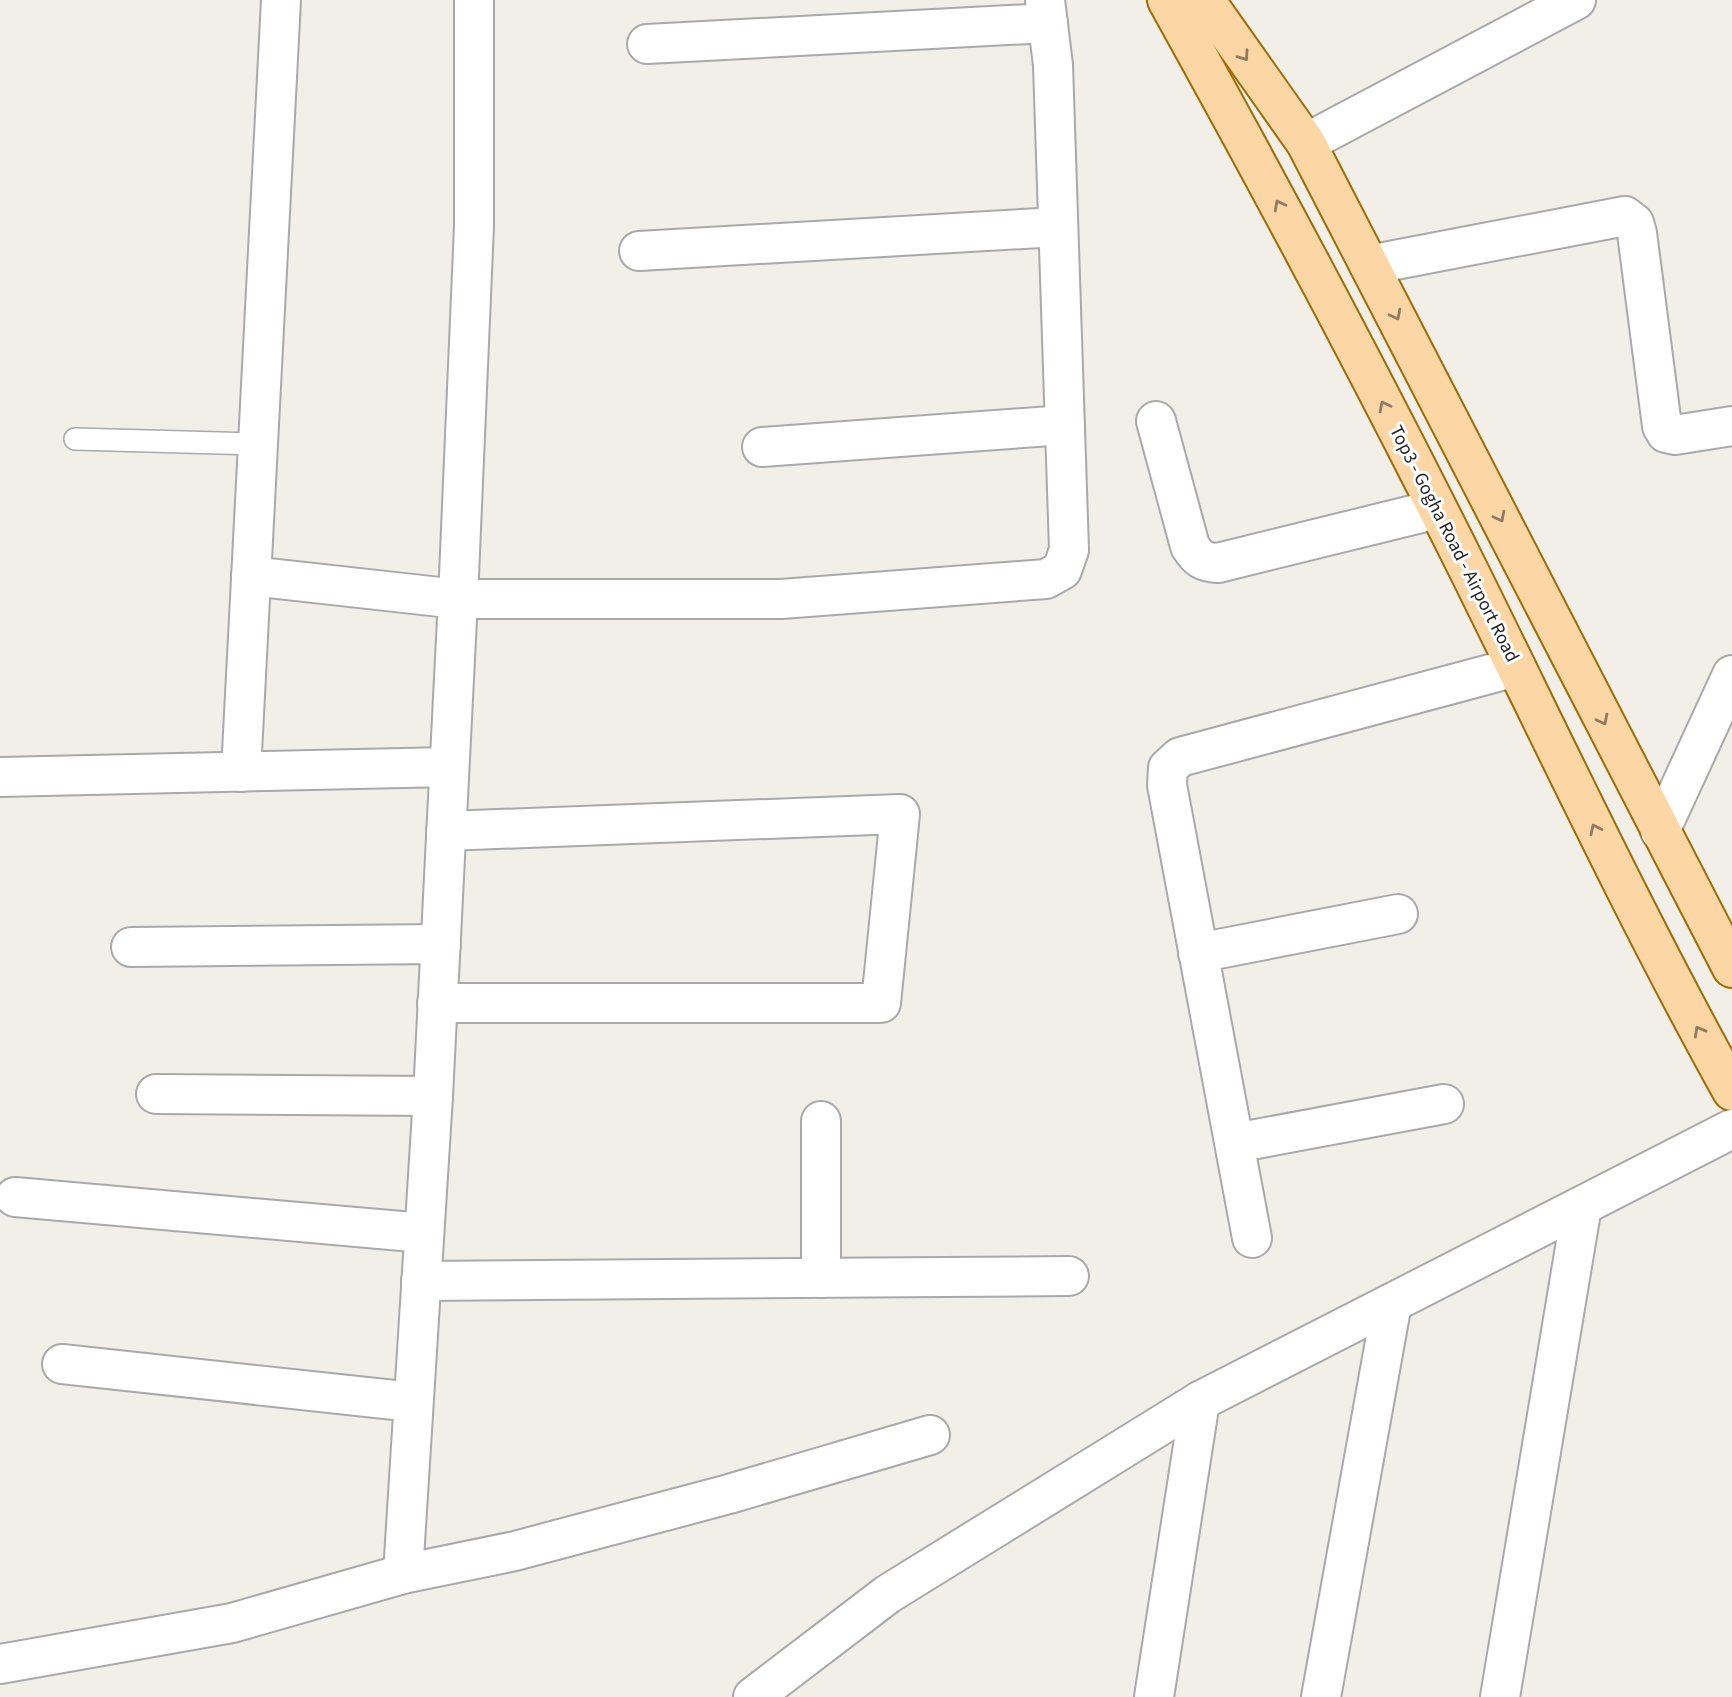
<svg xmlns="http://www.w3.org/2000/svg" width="1732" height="1697" font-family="'Source Sans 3',sans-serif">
	<rect width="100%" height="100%" fill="#f2efe9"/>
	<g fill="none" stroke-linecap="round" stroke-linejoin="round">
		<defs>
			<polyline id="service" points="75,439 258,444"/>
			<g id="minor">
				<polyline points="474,0 474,226 458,599 781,599 1046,579 1062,570 1069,550 1053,65 1045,0"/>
				<polyline points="647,44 1048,23"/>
				<polyline points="1306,143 1576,0"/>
				<polyline points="639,251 1058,227"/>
				<polyline points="1369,265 1625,216 1634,223 1637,233 1662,426 1666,433 1675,435 1732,426"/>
				<path d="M1156,421L1190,546C1198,559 1203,562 1218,563L1437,509"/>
				<polyline points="762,447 1065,425"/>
				<polyline points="251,576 458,599 433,1096 403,1574"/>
				<polyline points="241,772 281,0"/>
				<polyline points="0,777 449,767"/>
				<polyline points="1660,831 1732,675"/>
				<polyline points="131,947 441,944"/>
				<polyline points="1198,953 1398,914"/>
				<polyline points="437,1003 881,1003 900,814 446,831"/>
				<polyline points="156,1094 433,1096"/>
				<polyline points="821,1121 821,1278"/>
				<polyline points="1235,1143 1444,1104"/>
				<polyline points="15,1197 424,1233"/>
				<polyline points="1252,1238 1167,785 1168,768 1180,757 1516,667"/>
				<polyline points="421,1281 1069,1276"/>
				<polyline points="62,1364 413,1402"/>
				<polyline points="0,1664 232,1623 403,1574 515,1551 729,1494 930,1435"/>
				<polyline points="753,1697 888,1594 1200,1401 1732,1129"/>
				<polyline points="1154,1697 1200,1401"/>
				<polyline points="1321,1697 1392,1303"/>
				<polyline points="1500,1697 1582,1206"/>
			</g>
			<g id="primary">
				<path d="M1167,0C1272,189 1374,380 1470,573C1556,747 1638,922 1732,1091"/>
				<polyline points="1205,0 1306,143 1732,968"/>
			</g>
		</defs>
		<use href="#service" stroke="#a9a9a9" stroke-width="24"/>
		<use href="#minor" stroke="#a9a9a9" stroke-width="42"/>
		<use href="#primary" stroke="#a06b00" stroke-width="42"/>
		<use href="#service" stroke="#fff" stroke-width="21"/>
		<use href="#minor" stroke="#fff" stroke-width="38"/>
		<use href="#primary" stroke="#fcd6a4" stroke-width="38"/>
	</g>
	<defs><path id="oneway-chevron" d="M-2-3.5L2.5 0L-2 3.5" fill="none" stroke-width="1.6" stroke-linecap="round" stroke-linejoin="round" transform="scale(1.75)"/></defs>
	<g stroke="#8f7c63">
		<use href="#oneway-chevron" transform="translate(1244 56) rotate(55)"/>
		<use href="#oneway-chevron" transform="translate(1279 205) rotate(-118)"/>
		<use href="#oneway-chevron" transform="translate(1396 315) rotate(63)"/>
		<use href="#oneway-chevron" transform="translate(1384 406) rotate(-117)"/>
		<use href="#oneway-chevron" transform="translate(1500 517) rotate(63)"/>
		<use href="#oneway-chevron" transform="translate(1603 720) rotate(63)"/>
		<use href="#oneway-chevron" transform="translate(1595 829) rotate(-116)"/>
		<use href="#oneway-chevron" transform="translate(1699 1031) rotate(-119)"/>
	</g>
	<g text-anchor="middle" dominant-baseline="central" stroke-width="6" stroke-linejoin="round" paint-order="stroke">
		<g font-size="19" fill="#222" stroke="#fff">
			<text transform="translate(1454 544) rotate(63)">Top3 - Gogha Road - Airport Road</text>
		</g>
	</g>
</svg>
